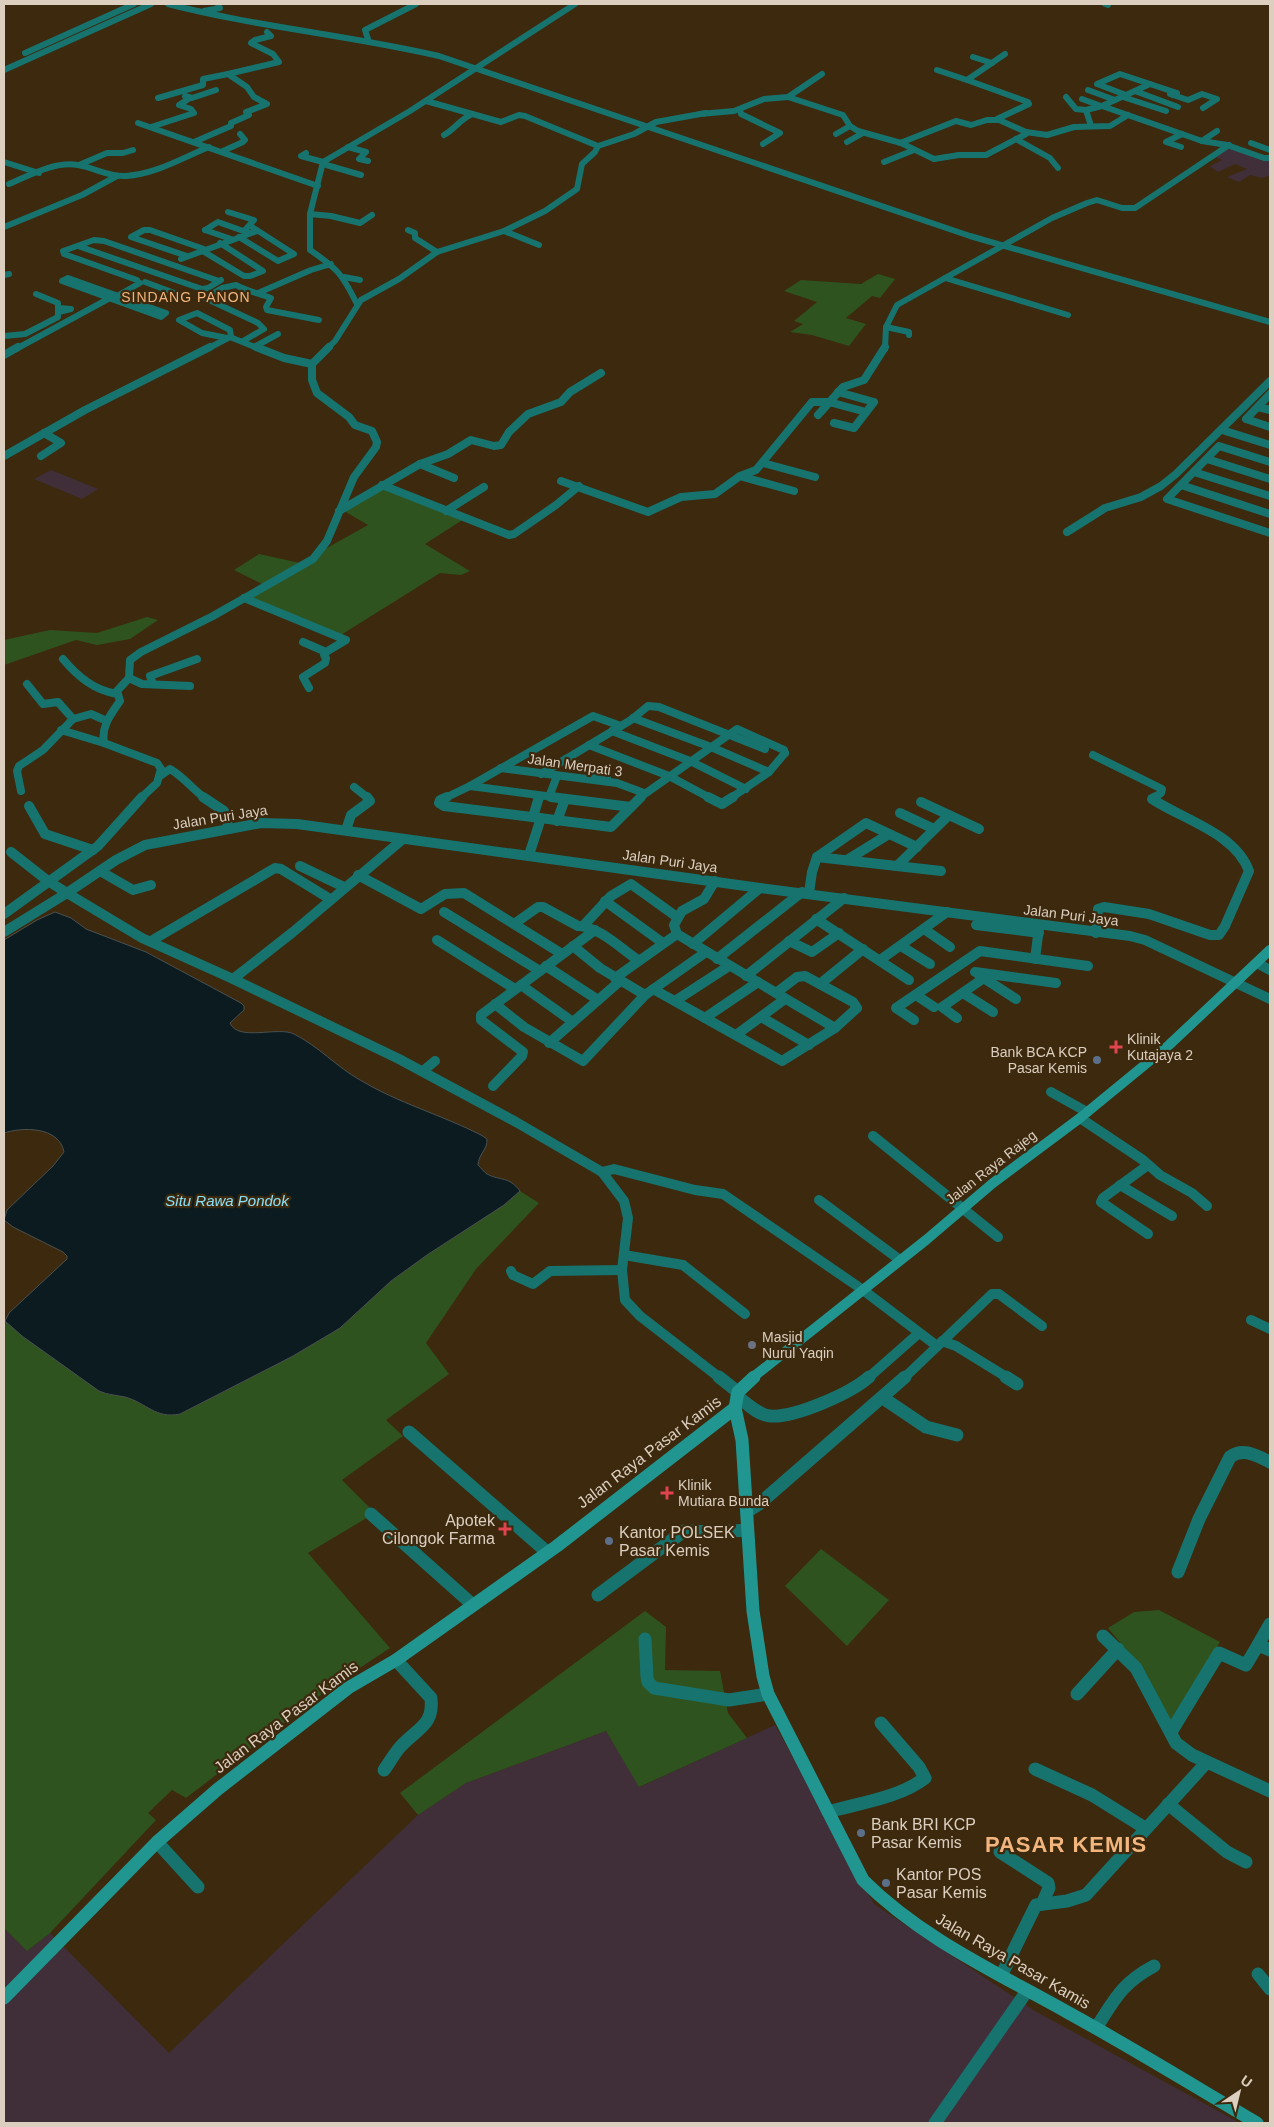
<svg xmlns="http://www.w3.org/2000/svg" width="1274" height="2127" font-family="Arial,sans-serif">
	<rect width="100%" height="100%" fill="#3c290e"/>
	<g fill="#402f39">
		<polygon points="1227,146 1270,157 1270,175 1262,178 1250,175 1239,182 1227,177 1247,169 1235,164 1218,172 1210,166 1222,160 1212,155"/>
		<polygon points="51,470 98,489 82,499 34,479"/>
		<polygon points="775,1725 874,1904 1035,2011 1240,2123 4,2123 4,1928 27,1951 50,1933 169,2053 418,1815 466,1783 606,1731 640,1787"/>
	</g>
	<g fill="#2f531e">
		<polygon points="878,274 895,279 880,298 872,296 846,318 866,324 849,346 812,335 790,332 803,324 794,321 817,302 784,291 801,280 861,284"/>
		<polygon points="382,486 464,519 425,544 470,571 461,575 440,573 341,635 285,613 250,596 266,586 234,570 259,554 300,563 368,525 344,511"/>
		<polygon points="147,617 158,620 130,639 97,645 76,640 4,665 4,640 50,630 97,633"/>
		<path d="M520,1191L539,1203L476,1269L426,1343L449,1374L386,1420L403,1436L342,1480L375,1513L308,1553L390,1648L331,1687L186,1798L172,1790L148,1813L156,1820L50,1933L27,1951L4,1928V1319L99,1391C108,1395 116,1395 125,1397C147,1403 155,1419 180,1414L293,1356L340,1328L391,1281L427,1255L504,1205Z"/>
		<polygon points="821,1549 889,1600 847,1646 785,1586"/>
		<polygon points="1159,1610 1220,1642 1171,1727 1147,1675 1108,1628 1134,1612"/>
		<polygon points="645,1611 666,1627 665,1670 720,1671 728,1713 747,1738 639,1787 606,1731 466,1783 418,1815 400,1793"/>
	</g>
	<path fill="#0b1b20" stroke="#4a5150" d="M55,912L71,918L86,929L146,952L241,1003L244,1006V1010L230,1023C238,1042 278,1026 294,1034C318,1046 337,1067 360,1080C398,1103 442,1115 481,1135L487,1139C488,1149 478,1155 478,1165C481,1168 484,1172 487,1174C500,1181 509,1176 520,1191L504,1205L427,1255L391,1281L340,1328L293,1356L180,1414C155,1419 147,1403 125,1397C116,1395 108,1395 99,1391L22,1336L5,1321L9,1313L67,1259V1256L63,1252L13,1227L4,1220L7,1210L53,1166L64,1152C59,1126 22,1127 4,1133V940L37,920Z"/>
	<g fill="none" stroke-linecap="round" stroke-linejoin="round">
		<g stroke="#17736e" stroke-width="6">
			<path d="M168,4C257,27 349,35 439,56L970,236L1270,322"/>
			<polyline points="1105,4 1108,5"/>
			<polyline points="204,11 220,8 218,4"/>
			<polyline points="368,39 365,30 416,4"/>
			<polyline points="1005,54 967,80 1028,102 1029,104 997,119 1026,132"/>
			<polyline points="973,57 992,63"/>
			<polyline points="937,70 967,80"/>
			<polyline points="228,74 279,62 273,54 251,43 255,40 271,36 267,32"/>
			<polyline points="1150,84 1102,106 1202,141 1227,145 1264,158 1270,158"/>
			<polyline points="1088,90 1115,100"/>
			<polyline points="1135,91 1178,107"/>
			<polyline points="1170,94 1188,100 1202,94 1217,99 1203,108"/>
			<polyline points="1126,95 1097,84 1120,74 1177,93 1173,95"/>
			<polyline points="185,96 192,98 216,90"/>
			<polyline points="788,97 843,115 850,126 858,131 901,143 934,159 959,155 986,155 1026,134 1026,132 1047,135 1074,127 1110,126 1128,115"/>
			<polyline points="1066,97 1076,109 1086,110"/>
			<polyline points="1123,97 1166,111"/>
			<polyline points="158,98 203,85 203,79 228,74 247,87 254,97 267,104 246,112 249,115 231,123 231,126 194,142"/>
			<polyline points="1082,99 1101,106"/>
			<polyline points="426,101 501,122 519,115 525,116 598,146"/>
			<polyline points="740,109 741,114 780,133 763,144"/>
			<polyline points="700,114 734,111 764,99 788,97 822,74"/>
			<polyline points="138,123 318,186"/>
			<polyline points="1091,126 1086,110 1102,106"/>
			<polyline points="151,127 194,113 191,109 179,105 190,98"/>
			<polyline points="836,134 850,126"/>
			<path d="M444,135C456,128 458,121 472,114"/>
			<polyline points="1016,139 1050,158 1058,168"/>
			<polyline points="1202,141 1217,131"/>
			<polyline points="847,142 863,133"/>
			<polyline points="900,143 956,121 971,125 987,120 998,120"/>
			<polyline points="1251,143 1270,150"/>
			<polyline points="348,147 366,152 359,159 368,161"/>
			<polyline points="1181,147 1166,142 1182,134"/>
			<polyline points="223,151 243,142 245,140 240,134"/>
			<polyline points="306,153 301,156 323,162"/>
			<polyline points="4,162 39,173"/>
			<polyline points="884,162 914,150"/>
			<polyline points="323,164 361,175"/>
			<polyline points="79,165 107,153 123,153 133,150"/>
			<path d="M9,184C30,175 55,161 78,165C95,168 109,177 126,176C156,174 182,158 209,147"/>
			<polyline points="228,212 254,220 245,230"/>
			<polyline points="310,214 331,216 360,223 372,215"/>
			<polyline points="4,227 82,195 117,176"/>
			<polyline points="205,230 218,222 249,233"/>
			<polyline points="205,230 231,239"/>
			<polyline points="408,230 415,233 415,238 437,252"/>
			<polyline points="504,231 539,245"/>
			<polyline points="239,237 278,261 294,254 252,227"/>
			<polyline points="78,246 202,289 208,288 221,280"/>
			<polyline points="201,250 244,276 250,276 263,271 220,243"/>
			<polyline points="187,256 131,237 144,230 150,230 204,249"/>
			<polyline points="181,259 257,231"/>
			<polyline points="4,275 9,274"/>
			<polyline points="344,277 360,280"/>
			<polygon points="68,278 166,313 161,317 62,281"/>
			<polyline points="945,278 1068,315"/>
			<polyline points="137,280 64,254 63,251 94,240 104,241 219,281"/>
			<polyline points="145,282 188,298"/>
			<polyline points="258,293 311,270 331,264"/>
			<polyline points="117,296 140,283"/>
			<path d="M357,304C342,274 338,269 310,250V214L323,162L410,111L575,4"/>
			<polyline points="59,308 71,309 59,312"/>
			<polyline points="886,327 909,332 909,335"/>
			<polyline points="4,336 25,334 58,317 58,303 36,294"/>
			<polyline points="227,338 202,333 179,320 197,313 230,330 231,337"/>
			<path d="M243,341L264,329L258,323L205,298L222,288L236,285C249,292 258,293 271,298L266,307L267,310L319,320"/>
			<polyline points="256,346 278,334"/>
			<polyline points="16,349 110,298"/>
			<polyline points="207,349 230,337 260,349"/>
			<polyline points="327,349 335,341 361,300 399,279 437,252 504,231 545,211 577,189 582,164 595,152 598,146 634,134 656,122 706,113"/>
			<polyline points="885,349 886,327 897,305 1052,218 1087,203 1097,200 1122,208 1135,208 1229,145"/>
		</g>
		<g stroke="#17736e" stroke-width="8">
			<polyline points="256,347 284,358 312,364"/>
			<polyline points="4,355 18,347"/>
			<polyline points="1270,394 1246,419 1270,427"/>
			<polyline points="1258,407 1270,410"/>
			<polyline points="818,415 843,387 864,380 885,347"/>
			<polyline points="834,423 854,428 874,402 838,392"/>
			<polyline points="1222,430 1270,445"/>
			<polyline points="4,456 85,410 210,347"/>
			<polyline points="41,456 61,443 44,433"/>
			<polyline points="1207,459 1270,479"/>
			<polyline points="1270,462 1219,446 1167,499 1270,533"/>
			<polyline points="763,463 815,477"/>
			<polyline points="420,464 454,478"/>
			<polyline points="1194,472 1270,496"/>
			<polyline points="743,477 794,491"/>
			<polyline points="561,481 648,512 681,497 715,494 740,476 756,470 812,402 829,402 866,412"/>
			<polyline points="382,485 509,535 514,534 556,505 579,486"/>
			<polyline points="1181,485 1270,514"/>
			<polyline points="339,511 420,464 448,454 471,440 494,446 501,445 509,432 528,414 561,402 570,392 601,373"/>
			<polyline points="446,511 484,487"/>
			<polyline points="1067,532 1105,508 1141,497 1161,486 1176,474 1270,381"/>
			<polyline points="244,598 346,640 326,652 303,642"/>
			<path d="M63,659C78,677 94,690 117,694"/>
			<polyline points="129,678 142,684 190,686"/>
			<polyline points="27,684 43,704 58,702 73,719"/>
			<polyline points="153,684 150,676 197,659"/>
			<polyline points="309,688 303,677 325,663 326,658 324,655 326,652"/>
			<polyline points="633,718 711,747 769,772"/>
			<polyline points="61,730 104,743"/>
			<polyline points="612,731 690,761 746,789"/>
			<polyline points="589,745 669,776 710,798"/>
			<polyline points="1093,755 1162,789 1161,793 1154,798"/>
			<polyline points="566,759 607,778"/>
			<polyline points="501,768 617,783 644,793"/>
			<polyline points="541,774 631,720 648,706 659,707 765,749"/>
			<path d="M160,776L170,769C184,777 192,789 205,798"/>
			<polyline points="470,786 561,798"/>
			<polyline points="354,787 368,798"/>
			<polyline points="21,791 17,771 19,766 43,750 73,719 91,714 107,721"/>
			<polyline points="549,797 557,776"/>
			<path d="M141,798L157,783L161,769L157,763L104,743C101,726 111,714 120,701L117,691L129,678L130,660L141,652L213,616L313,559L327,541L354,477L376,447L377,442L372,431L355,425L349,417L317,393L312,380V364L329,347"/>
			<polyline points="445,798 470,786 593,716 621,726"/>
			<polyline points="538,798 539,796"/>
			<polyline points="639,798 737,729 784,750 785,753"/>
			<polyline points="731,798 769,772 785,753"/>
		</g>
		<g stroke="#17736e" stroke-width="10">
			<polyline points="203,797 224,811 229,829"/>
			<polyline points="447,797 440,800 439,803 444,806 611,827 641,797"/>
			<polyline points="551,797 631,807"/>
			<polyline points="708,797 722,804 733,797"/>
			<polyline points="921,802 979,829"/>
			<polyline points="29,806 45,834 93,850"/>
			<polyline points="900,813 934,829"/>
			<polyline points="533,817 539,797"/>
			<polyline points="557,821 565,799"/>
			<polyline points="346,830 351,815 370,801 367,797"/>
			<polyline points="529,855 541,818"/>
			<polyline points="817,857 941,871"/>
			<polyline points="847,860 889,834"/>
			<polyline points="898,865 949,815"/>
			<polyline points="300,866 344,887"/>
			<polyline points="100,871 133,890 151,885"/>
			<polyline points="358,875 421,909 445,894 464,893 562,954"/>
			<polyline points="715,881 704,899 682,911 674,925 677,934 835,1028"/>
			<polyline points="809,893 812,872 817,857 866,823 917,847"/>
			<polyline points="605,901 663,943"/>
			<polyline points="444,912 540,971"/>
			<polyline points="4,914 98,846 142,797"/>
			<polyline points="816,919 909,980"/>
			<path d="M514,924L538,907H543L578,926C600,927 620,948 638,960"/>
			<polyline points="584,925 611,896 631,884 677,917"/>
			<polyline points="976,925 1039,933"/>
			<polyline points="924,929 950,947"/>
			<polyline points="4,932 67,893 48,881 11,852"/>
			<path d="M1096,933L1098,909L1104,907L1149,914L1210,935H1219L1225,926L1249,871C1235,833 1184,820 1152,799L1156,797"/>
			<polyline points="437,940 515,989"/>
			<polyline points="151,941 275,868 281,869 330,899"/>
			<polyline points="789,941 812,952 839,933"/>
			<polyline points="693,944 760,888"/>
			<polyline points="573,946 600,968 645,995"/>
			<polyline points="901,946 930,964"/>
			<polyline points="717,959 802,892"/>
			<polyline points="1035,959 1039,928"/>
			<polyline points="880,960 947,912"/>
			<polyline points="1257,963 1270,970"/>
			<polyline points="546,966 598,1000"/>
			<polyline points="975,972 1056,983"/>
			<polyline points="979,975 1016,999"/>
			<polyline points="746,976 844,898"/>
			<polyline points="615,978 677,934"/>
			<polyline points="233,979 293,932 403,839"/>
			<polyline points="820,984 863,949"/>
			<polyline points="521,985 573,1022"/>
			<polyline points="653,989 782,1061 835,1028 857,1008 853,1002 805,976 797,977 776,993"/>
			<polyline points="963,993 993,1012"/>
			<polyline points="916,995 934,1007"/>
			<polyline points="675,1001 729,966"/>
			<polyline points="495,1004 524,1027 583,1061 645,995 706,952"/>
			<polyline points="761,1017 809,1045"/>
			<polyline points="705,1018 758,982"/>
			<polyline points="957,1018 942,1007 984,978"/>
			<polyline points="914,1020 896,1008 980,951 1088,966"/>
			<polyline points="736,1035 785,999"/>
			<polyline points="549,1043 620,981"/>
			<polyline points="423,1071 435,1061"/>
			<polyline points="493,1086 522,1056 523,1052 481,1020 481,1015 595,930"/>
			<polyline points="1051,1092 1087,1112"/>
			<polyline points="1080,1118 1143,1160 1160,1175 1192,1193 1207,1206"/>
			<polyline points="873,1136 998,1237"/>
			<polyline points="1148,1165 1103,1198 1101,1202 1148,1234"/>
			<polyline points="602,1172 614,1169 695,1190 723,1194 863,1290 937,1346"/>
			<polyline points="1120,1185 1172,1216"/>
			<polyline points="819,1200 900,1260"/>
			<polyline points="624,1255 683,1265 745,1314"/>
			<polyline points="511,1271 513,1275 533,1284 550,1271 622,1270"/>
			<polyline points="1251,1320 1270,1329"/>
			<polyline points="942,1341 956,1346 1008,1378"/>
			<polyline points="868,1378 919,1333"/>
			<polyline points="904,1378 992,1294 999,1294 1042,1326"/>
		</g>
		<g stroke="#17736e" stroke-width="13">
			<polyline points="1006,1377 1017,1384"/>
			<path d="M737,1396C746,1403 758,1415 770,1416C795,1418 851,1393 869,1377"/>
			<polyline points="883,1398 926,1427 957,1435"/>
			<polyline points="409,1432 547,1552"/>
			<polyline points="748,1511 759,1504 905,1377"/>
			<polyline points="371,1514 473,1605"/>
			<path d="M1178,1572L1199,1519L1230,1457C1243,1447 1257,1456 1270,1462"/>
			<polyline points="598,1595 684,1531 718,1532 747,1530"/>
			<polyline points="1270,1624 1258,1645 1270,1650"/>
			<polyline points="1103,1636 1136,1668 1176,1743 1192,1755 1270,1791"/>
			<polyline points="645,1639 647,1677 648,1682 654,1688 729,1700 768,1694"/>
			<polyline points="1077,1694 1118,1649"/>
			<polyline points="1171,1732 1219,1653 1246,1665 1258,1645"/>
			<polyline points="1035,1769 1092,1795 1145,1828"/>
			<path d="M384,1770C390,1762 395,1752 402,1745C418,1728 434,1725 431,1698L396,1660"/>
			<polyline points="1168,1804 1227,1852 1246,1862"/>
			<path d="M828,1812C859,1803 899,1798 925,1778L919,1767L881,1723"/>
			<polyline points="157,1842 198,1887"/>
			<polyline points="1000,1852 1048,1883 1049,1888 1042,1904"/>
			<polyline points="1258,1974 1270,1989"/>
			<polyline points="1001,1976 1036,1905 1067,1901 1086,1895 1207,1762"/>
			<path d="M1096,2028C1115,1999 1122,1983 1154,1966"/>
		</g>
		<g stroke="#17736e" stroke-width="6">
			<polyline points="25,53 134,4"/>
			<polyline points="4,70 151,4"/>
		</g>
		<polyline stroke="#17736e" stroke-width="10" points="720,1378 640,1316 625,1300 622,1270 628,1218 624,1201 602,1172 516,1122 399,1059 233,979 142,938 67,893 116,860 145,845 261,823 297,824 760,888 1130,936 1145,940 1270,999"/>
		<g stroke="#17736e" stroke-width="13">
			<polyline points="719,1377 738,1392"/>
			<polyline points="935,2123 1027,1991"/>
		</g>
		<polyline stroke="#219690" stroke-width="10" points="752,1378 926,1240 993,1183 1080,1118 1169,1045 1270,950"/>
		<g stroke="#219690" stroke-width="13">
			<path d="M754,1377L738,1392L735,1408L742,1440L753,1611L763,1676L768,1694L863,1880C921,1938 996,1972 1067,2012C1131,2047 1194,2086 1257,2123"/>
			<polyline points="4,1998 157,1842 218,1789 348,1688 396,1660 557,1546 735,1408"/>
		</g>
	</g>
	<g fill="#e0444e" stroke="#3c290e" stroke-width="2">
		<path d="M1113.5 1039.5h5v5h5v5h-5v5h-5v-5h-5v-5h5z"/>
		<path d="M664.5 1485.5h5v5h5v5h-5v5h-5v-5h-5v-5h5z"/>
		<path d="M502.5 1521.5h5v5h5v5h-5v5h-5v-5h-5v-5h5z"/>
	</g>
	<g fill="#5c6f8a" stroke="#3c290e" stroke-width="2">
		<circle cx="1097" cy="1060" r="5"/>
		<circle cx="609" cy="1541" r="5"/>
		<circle cx="861" cy="1833" r="5"/>
		<circle cx="886" cy="1883" r="5"/>
	</g>
	<circle fill="#6b7280" stroke="#3c290e" stroke-width="2" cx="752" cy="1345" r="5"/>
	<g text-anchor="middle" dominant-baseline="central" stroke-width="4.5" stroke-linejoin="round" paint-order="stroke">
		<g font-size="14" letter-spacing="1" fill="#f2b57e" stroke="#3c290e">
			<text x="186" y="297">SINDANG PANON</text>
		</g>
		<g font-size="14" fill="#dccfc0" stroke="#3c290e">
			<text transform="translate(575 765) rotate(8)">Jalan Merpati 3</text>
			<text transform="translate(220 817) rotate(-9)">Jalan Puri Jaya</text>
			<text transform="translate(670 861) rotate(8)">Jalan Puri Jaya</text>
			<text transform="translate(1071 915) rotate(7)">Jalan Puri Jaya</text>
			<text transform="translate(991 1167) rotate(-38)">Jalan Raya Rajeg</text>
		</g>
		<g font-size="14" fill="#dccfc0" stroke="#3c290e" text-anchor="start">
			<text x="1127" y="1039">Klinik<tspan x="1127" dy="16">Kutajaya 2</tspan></text>
			<text x="1087" y="1052" text-anchor="end">Bank BCA KCP<tspan x="1087" dy="16">Pasar Kemis</tspan></text>
			<text x="762" y="1337">Masjid<tspan x="762" dy="16">Nurul Yaqin</tspan></text>
			<text x="678" y="1485">Klinik<tspan x="678" dy="16">Mutiara Bunda</tspan></text>
		</g>
		<g font-size="15" font-style="italic" fill="#89e0f8" stroke="#3c290e">
			<text x="227" y="1200">Situ Rawa Pondok</text>
		</g>
		<g font-size="16" fill="#dccfc0" stroke="#3c290e">
			<text transform="translate(649 1452) rotate(-37)">Jalan Raya Pasar Kamis</text>
			<text transform="translate(286 1717) rotate(-37)">Jalan Raya Pasar Kamis</text>
			<text transform="translate(1013 1961) rotate(30)">Jalan Raya Pasar Kamis</text>
		</g>
		<g font-size="16" fill="#dccfc0" stroke="#3c290e" text-anchor="start">
			<text x="495" y="1520" text-anchor="end">Apotek<tspan x="495" dy="18">Cilongok Farma</tspan></text>
			<text x="619" y="1532">Kantor POLSEK<tspan x="619" dy="18">Pasar Kemis</tspan></text>
			<text x="871" y="1824">Bank BRI KCP<tspan x="871" dy="18">Pasar Kemis</tspan></text>
			<text x="896" y="1874">Kantor POS<tspan x="896" dy="18">Pasar Kemis</tspan></text>
		</g>
		<g font-size="22" font-weight="bold" letter-spacing="1" fill="#f2b57e" stroke="#3c290e">
			<text x="1066" y="1844">PASAR KEMIS</text>
		</g>
	</g>
	<rect width="1274" height="2127" fill="none" stroke="#dccfc0" stroke-width="10"/>
	<g transform="translate(1239 2092) rotate(35)" stroke="#3c290e" stroke-width="4" paint-order="stroke">
	<path d="M0-4L9 19L0 12L-9 19Z" fill="#dccfc0"/>
	<text y="-8" font-size="14" font-weight="bold" text-anchor="middle" fill="#dccfc0">U</text>
	</g>
</svg>
